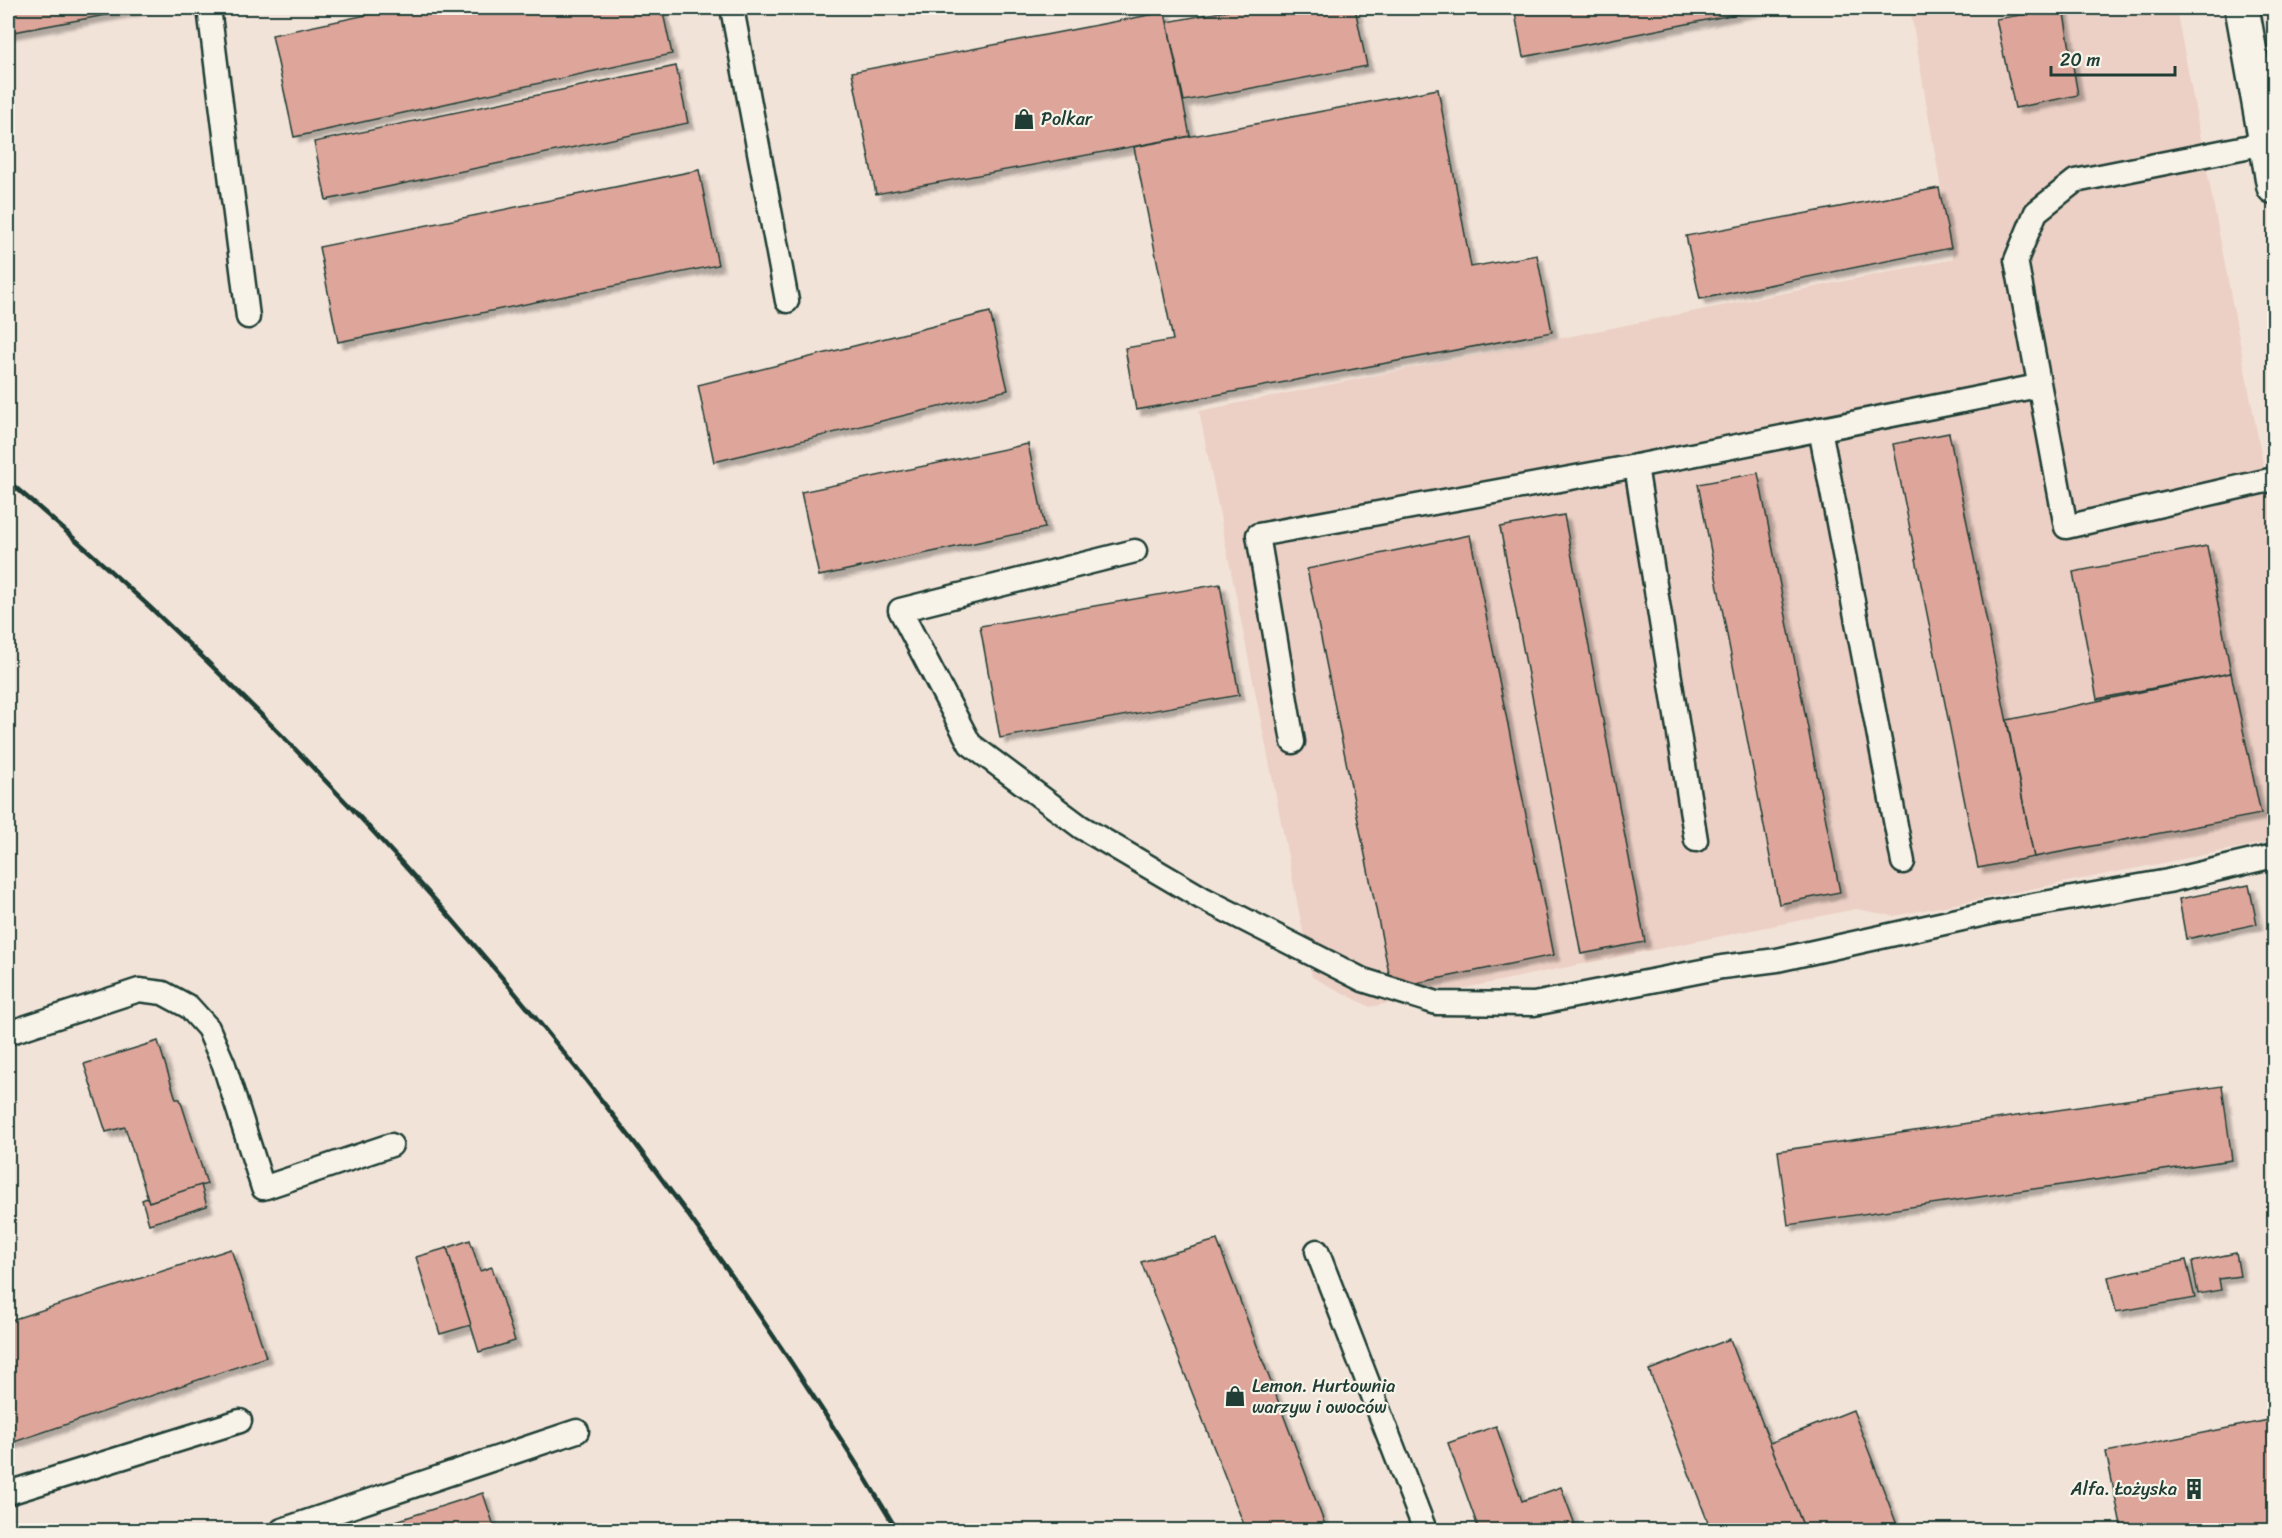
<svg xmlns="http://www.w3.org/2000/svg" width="2282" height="1538" font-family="Sriracha,sans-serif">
	<defs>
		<filter id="shadow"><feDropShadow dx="5.5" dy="5.5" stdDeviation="1.5" flood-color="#0004"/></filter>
	</defs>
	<rect width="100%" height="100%" fill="#f2e3d8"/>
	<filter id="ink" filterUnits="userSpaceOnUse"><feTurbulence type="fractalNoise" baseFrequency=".0167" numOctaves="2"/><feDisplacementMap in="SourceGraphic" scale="12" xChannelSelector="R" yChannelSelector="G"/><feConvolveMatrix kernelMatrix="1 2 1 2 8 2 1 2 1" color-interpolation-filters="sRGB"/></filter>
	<g filter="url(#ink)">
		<polygon fill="#ecd0c5" points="1910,8 2176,8 2274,521 2274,841 1894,916 1856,909 1370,1007 1312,977 1199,411 1953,259"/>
		<g fill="#dea59a" stroke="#1f3d34" stroke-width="1.5" filter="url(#shadow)">
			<polygon points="8,8 144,8 8,33"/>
			<polygon points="399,8 662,8 672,54 294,137 272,35"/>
			<polygon points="1242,8 1355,8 1367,66 1184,101 1167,22"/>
			<polygon points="1514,8 1766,8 1523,57"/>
			<polygon points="2063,8 2078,95 2015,108 1996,19"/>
			<polygon points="1165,12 1190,136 876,194 852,72"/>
			<polygon points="676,66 688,123 326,200 314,142"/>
			<polygon points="1438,89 1471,267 1537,255 1552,332 1136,410 1125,348 1173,340 1134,147"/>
			<polygon points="699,170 718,265 338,342 319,247"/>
			<polygon points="1939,188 1951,248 1700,299 1686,236"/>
			<polygon points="990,312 1008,390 714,462 698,385"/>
			<polygon points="1949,433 2034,857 1978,868 1893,444"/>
			<polygon points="1028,444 1045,528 819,576 801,492"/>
			<polygon points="1758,473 1840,892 1779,904 1698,484"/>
			<polygon points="1564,515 1645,942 1581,954 1500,527"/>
			<polygon points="1470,535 1554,955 1392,988 1307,569"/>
			<polygon points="2207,546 2231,673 2097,699 2073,572"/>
			<polygon points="1220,584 1239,695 1000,738 980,626"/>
			<polygon points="2231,673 2261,814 2034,857 2007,720"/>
			<polygon points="2249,885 2257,924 2186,939 2179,899"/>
			<polygon points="158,1041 176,1099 180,1099 207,1184 149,1202 125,1127 106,1132 84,1064"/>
			<polygon points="2222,1086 2232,1160 1788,1225 1778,1151"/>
			<polygon points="201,1185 207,1206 149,1224 142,1200 147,1198 149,1202"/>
			<polygon points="470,1240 480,1271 492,1267 515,1341 479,1352 447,1248"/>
			<polygon points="1217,1240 1327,1530 1246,1530 1141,1262"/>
			<polygon points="447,1248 471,1325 440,1334 416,1257"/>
			<polygon points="231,1249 266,1357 8,1444 8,1321"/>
			<polygon points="2236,1253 2240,1276 2219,1279 2221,1290 2198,1294 2192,1262"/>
			<polygon points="2186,1260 2195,1298 2116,1312 2108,1277"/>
			<polygon points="1730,1339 1770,1443 1805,1530 1711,1530 1649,1370"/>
			<polygon points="1853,1410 1899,1530 1805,1530 1770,1443"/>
			<polygon points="2274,1419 2274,1526 2253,1530 2122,1530 2106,1452"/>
			<polygon points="1496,1426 1522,1501 1561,1487 1577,1530 1479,1530 1448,1443"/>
			<polygon points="483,1493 495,1529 368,1530"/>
		</g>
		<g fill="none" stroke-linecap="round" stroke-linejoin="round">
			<defs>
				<g id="service">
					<polyline points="209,8 248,317"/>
					<polyline points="732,8 787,301"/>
					<polyline points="2266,143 2075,181 2036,212 2016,260 2066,527 2274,479"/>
					<polyline points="1820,429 1903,862"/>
					<polyline points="1636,466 1696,840"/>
					<polyline points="1135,551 900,610 970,744 1081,827 1202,898 1363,980 1437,1003 1534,1004 1722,967 1777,960 1994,912 2168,881 2274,856"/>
					<polyline points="1293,742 1258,535 1636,466 2038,386"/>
					<polyline points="8,1033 139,990 163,993 189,1007 208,1028 224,1065 263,1188 391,1145"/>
					<polyline points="1317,1251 1425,1530"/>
					<polyline points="8,1493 240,1421"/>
					<polyline points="282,1530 577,1431"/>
				</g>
				<polyline id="minor" points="2242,8 2274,187"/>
			</defs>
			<use href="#service" stroke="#1f3d34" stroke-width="27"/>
			<use href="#minor" stroke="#1f3d34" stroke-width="38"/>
			<use href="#service" stroke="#f7f3e8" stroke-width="22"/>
			<use href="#minor" stroke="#f7f3e8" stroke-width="33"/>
			<path stroke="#1f3d34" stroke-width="4.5" d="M8,481C356,776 663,1139 897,1530"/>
		</g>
	</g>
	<defs>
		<symbol id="shop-bare" viewBox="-9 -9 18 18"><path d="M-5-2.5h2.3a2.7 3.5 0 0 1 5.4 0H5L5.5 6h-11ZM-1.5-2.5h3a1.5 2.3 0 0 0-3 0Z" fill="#1f3d34" stroke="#f7f3e8" stroke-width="2.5" paint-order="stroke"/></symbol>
		<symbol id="building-bare" viewBox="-9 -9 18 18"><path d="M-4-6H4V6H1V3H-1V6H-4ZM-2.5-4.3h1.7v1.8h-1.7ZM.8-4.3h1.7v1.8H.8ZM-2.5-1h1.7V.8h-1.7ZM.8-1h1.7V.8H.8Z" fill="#1f3d34" stroke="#f7f3e8" stroke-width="2.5" paint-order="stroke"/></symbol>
	</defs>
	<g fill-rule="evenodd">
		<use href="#shop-bare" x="1009" y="104" width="30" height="30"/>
		<use href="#shop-bare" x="1220" y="1381" width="30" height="30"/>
		<use href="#building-bare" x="2179" y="1474" width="30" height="30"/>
	</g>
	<g text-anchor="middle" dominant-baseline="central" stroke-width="4.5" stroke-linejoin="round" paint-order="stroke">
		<g font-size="18" fill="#1f3d34" stroke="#f7f3e8" text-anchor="start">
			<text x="1041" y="119">Polkar</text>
			<text x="1252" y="1386">Lemon. Hurtownia<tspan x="1252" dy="21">warzyw i owoców</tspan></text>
			<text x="2177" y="1489" text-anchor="end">Alfa. Łożyska</text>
		</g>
	</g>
	<rect width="2282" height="1538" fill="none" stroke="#f7f3e8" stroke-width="30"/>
	<rect x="15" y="15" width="2252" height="1508" fill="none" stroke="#1f3d34" stroke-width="2" filter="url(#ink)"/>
	<path d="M2051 66v9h124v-9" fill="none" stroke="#1f3d34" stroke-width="3"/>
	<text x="2060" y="66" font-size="18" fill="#1f3d34" stroke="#f7f3e8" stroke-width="4.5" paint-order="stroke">20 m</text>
</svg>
